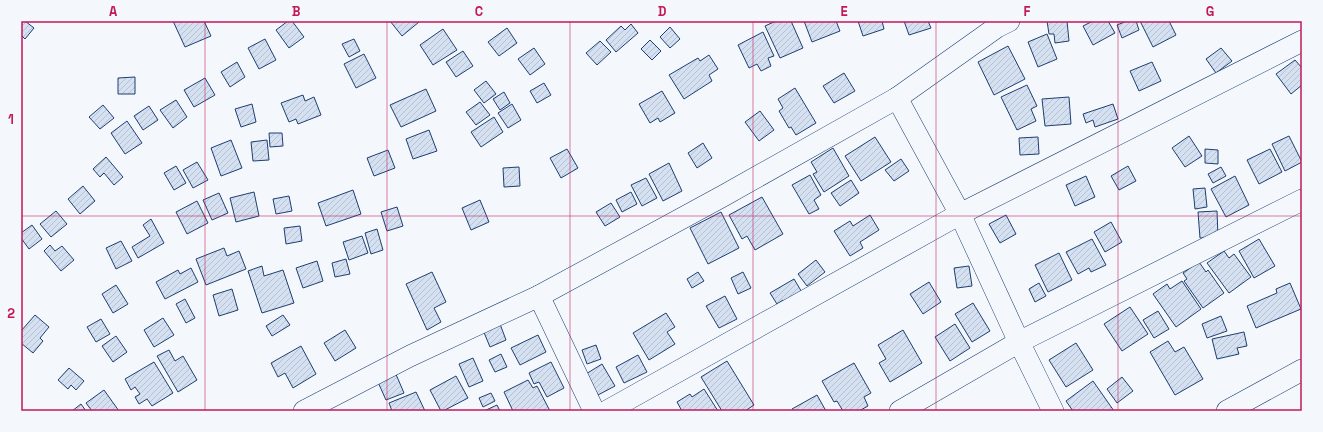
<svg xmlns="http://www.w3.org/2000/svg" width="1323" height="432" font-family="'Space Grotesk',sans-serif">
	<defs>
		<pattern id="building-hatch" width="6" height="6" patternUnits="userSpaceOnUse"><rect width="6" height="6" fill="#d5e0f0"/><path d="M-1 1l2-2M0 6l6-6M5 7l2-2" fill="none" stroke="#b6c1d1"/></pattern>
	</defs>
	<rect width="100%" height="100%" fill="#f4f7fb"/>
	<g fill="url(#building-hatch)" stroke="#1d3f73">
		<polygon points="23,21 25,21 34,28 25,39 21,35 21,23"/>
		<polygon points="173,21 204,21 211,36 185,47"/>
		<polygon points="288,21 292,21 304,37 289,48 276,30"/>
		<polygon points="390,21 418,21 419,22 402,36"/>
		<polygon points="776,21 791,21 803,48 780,58 765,26"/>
		<polygon points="804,21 836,21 840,31 812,42"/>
		<polygon points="858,21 882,21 884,29 863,36"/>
		<polygon points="904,21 928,21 931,28 909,35"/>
		<polygon points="1047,21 1067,21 1069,41 1055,43 1054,34 1049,34"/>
		<polygon points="1093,21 1108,21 1115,33 1093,45 1083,26"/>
		<polygon points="1127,21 1136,21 1139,30 1122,38 1117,25"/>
		<polygon points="1140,21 1169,21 1176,35 1153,47"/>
		<polygon points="631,24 638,33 616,52 606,40 621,26 625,30"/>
		<polygon points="670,27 680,39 670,48 660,37"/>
		<polygon points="507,28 517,43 499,56 488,42"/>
		<polygon points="443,29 457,50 433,65 420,45"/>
		<polygon points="763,32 774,56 768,58 771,66 761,71 757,64 749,68 738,45"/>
		<polygon points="1047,34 1057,59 1038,67 1028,42"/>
		<polygon points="265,39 276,60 259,69 248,48"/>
		<polygon points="354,39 360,51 349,57 342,44"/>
		<polygon points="650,40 661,51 652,60 641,49"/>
		<polygon points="600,41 611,52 597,65 586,53"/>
		<polygon points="1008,46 1025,79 994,95 978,62"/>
		<polygon points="534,48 545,64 530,75 518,59"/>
		<polygon points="1221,48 1232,61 1216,73 1206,59"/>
		<polygon points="463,51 473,66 456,77 446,62"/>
		<polygon points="364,54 376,78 356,88 344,64"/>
		<polygon points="709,55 718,69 709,75 712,81 684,99 669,75 698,58 700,61"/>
		<polygon points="1295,60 1302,68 1302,85 1291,94 1276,74"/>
		<polygon points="237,62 245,77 230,87 221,72"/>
		<polygon points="1152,62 1161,81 1139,91 1130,71"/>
		<polygon points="844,73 855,91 834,103 823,86"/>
		<polygon points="135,77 135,94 118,94 118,78"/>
		<polygon points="205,78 215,95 194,107 184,90"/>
		<polygon points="486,81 496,94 484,103 474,90"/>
		<polygon points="544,83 551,95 537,103 530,91"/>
		<polygon points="1027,85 1037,106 1031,109 1036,121 1017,130 1001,97"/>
		<polygon points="795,88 816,123 796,135 791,127 789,128 779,111 783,108 778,99"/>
		<polygon points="426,89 436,111 401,127 390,105"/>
		<polygon points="662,91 675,113 660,122 658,118 650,123 639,104"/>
		<polygon points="504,92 510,103 500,110 493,99"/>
		<polygon points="303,95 305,101 314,97 321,115 298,124 296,119 289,122 281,103"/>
		<polygon points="1069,97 1071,124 1045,126 1042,99"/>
		<polygon points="176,100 187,117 173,128 160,110"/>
		<polygon points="480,102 490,115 476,125 466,112"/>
		<polygon points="252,104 256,122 241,127 235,109"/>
		<polygon points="512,104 521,120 508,128 498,113"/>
		<polygon points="1113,104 1118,119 1095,127 1093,120 1086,123 1083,114"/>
		<polygon points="103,105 114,118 100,129 89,117"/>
		<polygon points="149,106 158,120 143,130 134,116"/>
		<polygon points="760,111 774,130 759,141 745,122"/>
		<polygon points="494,117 503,132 481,147 471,132"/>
		<polygon points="127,121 142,143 125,154 111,133"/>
		<polygon points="429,130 437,151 413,159 406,139"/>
		<polygon points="269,133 282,133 283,146 270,147"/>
		<polygon points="1189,136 1202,156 1185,167 1172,148"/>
		<polygon points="1289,136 1302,162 1285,171 1272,144"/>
		<polygon points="875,137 891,162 861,181 845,156"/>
		<polygon points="1038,137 1039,154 1020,155 1019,138"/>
		<polygon points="231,140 242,168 221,176 211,148"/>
		<polygon points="267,140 269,160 253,161 251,142"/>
		<polygon points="703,143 712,158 697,168 688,153"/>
		<polygon points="833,148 849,176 824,192 813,174 817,172 811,162"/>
		<polygon points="567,149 578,168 561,178 550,158"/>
		<polygon points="1205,149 1218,150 1218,164 1205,163"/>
		<polygon points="1270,149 1282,172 1259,184 1247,160"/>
		<polygon points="388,150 395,168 374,176 367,158"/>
		<polygon points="106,157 123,177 114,185 104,173 100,177 93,169"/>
		<polygon points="901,159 909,171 894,181 885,170"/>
		<polygon points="197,162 208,180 193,188 183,170"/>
		<polygon points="669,163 682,191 663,201 649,174"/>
		<polygon points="176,166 186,183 174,190 164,173"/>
		<polygon points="1128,166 1136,181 1119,190 1111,176"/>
		<polygon points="519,167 520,186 504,187 503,168"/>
		<polygon points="1221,167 1226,176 1213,183 1208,174"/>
		<polygon points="810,175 821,195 814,200 819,209 809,214 792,185"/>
		<polygon points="1086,176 1095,197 1075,206 1066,185"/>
		<polygon points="1235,176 1249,205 1226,217 1211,189"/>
		<polygon points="646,178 657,198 642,206 631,185"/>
		<polygon points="851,180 859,193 840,206 831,193"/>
		<polygon points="83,186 95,201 80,214 68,199"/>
		<polygon points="1205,188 1207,207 1195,209 1193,189"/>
		<polygon points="353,190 361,214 326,226 318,203"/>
		<polygon points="254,192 259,216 236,222 230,198"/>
		<polygon points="631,192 637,204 622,212 616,200"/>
		<polygon points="219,193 228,213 212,220 203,200"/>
		<polygon points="289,196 292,211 276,214 273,199"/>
		<polygon points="762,197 783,234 755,250 747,236 742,239 729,215"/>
		<polygon points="480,200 489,222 471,230 462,208"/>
		<polygon points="197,201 208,223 187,234 176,212"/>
		<polygon points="611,203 620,217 605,226 596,212"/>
		<polygon points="397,207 403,226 387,231 381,212"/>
		<polygon points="56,211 67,224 51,237 40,224"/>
		<polygon points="1217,211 1218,237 1200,238 1198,212"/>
		<polygon points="721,212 739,248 708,264 690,228"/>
		<polygon points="870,215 879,230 860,242 863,248 850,256 834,231 850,221 853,226"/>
		<polygon points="1006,215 1016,234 1000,243 989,224"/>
		<polygon points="151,219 164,243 138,258 132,247 150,236 143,225"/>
		<polygon points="1111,222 1122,242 1105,252 1094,232"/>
		<polygon points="32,225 42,239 29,249 21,238 21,233"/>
		<polygon points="300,226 302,241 286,244 284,228"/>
		<polygon points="377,229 383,250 371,254 365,233"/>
		<polygon points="362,236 368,253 349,260 343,242"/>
		<polygon points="1092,239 1106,265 1091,272 1089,268 1078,274 1066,252"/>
		<polygon points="1259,239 1275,266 1254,278 1239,251"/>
		<polygon points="121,241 132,261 116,269 106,248"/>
		<polygon points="50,245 55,251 62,246 74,260 61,271 44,251"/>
		<polygon points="224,248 227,256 239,251 246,269 206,285 196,259"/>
		<polygon points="1224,251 1229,258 1234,254 1251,277 1229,293 1207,263"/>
		<polygon points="1059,253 1072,280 1048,292 1035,265"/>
		<polygon points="346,259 350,274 335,277 332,263"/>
		<polygon points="816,260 825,272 807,286 798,274"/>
		<polygon points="317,261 323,281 303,288 296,268"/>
		<polygon points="1199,262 1206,272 1208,270 1224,293 1203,308 1184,281 1187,279 1183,273"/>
		<polygon points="262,266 264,276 283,270 294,303 262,313 248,271"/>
		<polygon points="969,266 972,286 957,288 954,268"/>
		<polygon points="191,268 198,282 165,299 156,282 178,270 180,274"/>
		<polygon points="432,272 446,302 434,308 441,322 427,330 406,284"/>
		<polygon points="698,272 704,281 692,288 687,279"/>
		<polygon points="743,272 751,288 738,294 731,278"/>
		<polygon points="794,279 803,294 786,304 783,300 777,304 770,293"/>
		<polygon points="1182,281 1201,309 1176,327 1153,294 1167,284 1170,289"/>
		<polygon points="929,282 941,302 923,314 910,294"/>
		<polygon points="1039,283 1046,296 1035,302 1029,289"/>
		<polygon points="1290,283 1301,309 1256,328 1247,306 1277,293 1276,289"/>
		<polygon points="116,285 128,304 113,313 102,294"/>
		<polygon points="232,289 238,310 219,316 213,295"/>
		<polygon points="725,296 737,319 719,328 706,306"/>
		<polygon points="185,299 195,318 186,323 176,304"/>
		<polygon points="973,303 990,331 972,342 955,314"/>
		<polygon points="1130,307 1148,334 1122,351 1104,324"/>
		<polygon points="1158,311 1169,329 1154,338 1143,320"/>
		<polygon points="666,313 675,327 667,332 675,344 649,360 633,333"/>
		<polygon points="35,315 49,327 40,338 43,341 33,353 21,343 21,331"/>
		<polygon points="283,315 290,325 272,336 266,326"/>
		<polygon points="1221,316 1227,331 1207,338 1202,324"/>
		<polygon points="163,318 174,335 154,347 144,330"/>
		<polygon points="101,319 110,334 96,342 87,327"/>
		<polygon points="500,324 506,340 490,347 483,330"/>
		<polygon points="955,324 970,348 950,361 935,337"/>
		<polygon points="345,330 356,348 335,361 324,343"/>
		<polygon points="903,330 922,363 890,382 879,363 886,359 878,345"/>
		<polygon points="1244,332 1247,346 1237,348 1239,354 1217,359 1212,339"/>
		<polygon points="538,335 546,352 520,365 511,348"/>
		<polygon points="116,336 127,352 113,362 102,346"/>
		<polygon points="1168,341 1175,352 1184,347 1203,379 1175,395 1150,352"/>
		<polygon points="1076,343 1093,370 1066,387 1049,360"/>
		<polygon points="596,345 601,359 587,364 582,350"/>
		<polygon points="301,346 316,374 293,388 285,373 278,377 271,363"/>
		<polygon points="169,350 175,361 183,356 197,380 178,392 157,356"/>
		<polygon points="501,354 507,367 495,372 489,360"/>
		<polygon points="638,355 647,372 624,383 616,367"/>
		<polygon points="473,358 483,381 469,387 459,364"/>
		<polygon points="727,361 754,405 745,411 722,411 701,377"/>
		<polygon points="154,362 173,393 152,406 147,399 139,404 135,397 140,394 135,387 131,390 125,379"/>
		<polygon points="551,362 564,388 547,397 539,382 534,384 529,373"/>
		<polygon points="854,363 871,393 864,397 868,406 859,411 843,411 837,401 834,402 822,381"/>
		<polygon points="602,364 615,386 598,395 586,374"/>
		<polygon points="69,368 84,381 76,390 71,385 68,389 58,380"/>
		<polygon points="395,372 404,393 386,400 377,380"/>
		<polygon points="456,376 468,398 443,411 441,411 430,390"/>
		<polygon points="1122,377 1133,391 1117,403 1107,389"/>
		<polygon points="528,380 533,388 537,386 550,411 513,411 504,392"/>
		<polygon points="1093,381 1114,411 1073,411 1066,401"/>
		<polygon points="704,389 718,411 682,411 677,402 690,394 692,397"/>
		<polygon points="104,390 119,411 92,411 86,403"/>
		<polygon points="416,392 425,411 392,411 389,403"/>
		<polygon points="491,393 495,401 483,407 479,398"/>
		<polygon points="817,395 826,411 793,411 792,409"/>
		<polygon points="81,404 86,411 72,411"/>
		<polygon points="497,405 500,411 484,411"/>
	</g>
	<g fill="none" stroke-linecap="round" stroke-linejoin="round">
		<defs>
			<g id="street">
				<polyline points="897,98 960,214 1019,342 1053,411"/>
				<polyline points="539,296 594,411"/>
				<polyline points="304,411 410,356 539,296 723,196 897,98 997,27 1009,21"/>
				<polyline points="607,411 960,214 1302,41"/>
				<polyline points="900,411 1019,342 1302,200"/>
				<polyline points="1227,411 1302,370"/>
			</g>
		</defs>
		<use href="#street" stroke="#1d3f73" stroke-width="22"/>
		<use href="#street" stroke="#f4f7fb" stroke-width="21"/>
	</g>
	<path fill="none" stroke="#c2185b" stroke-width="1" stroke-opacity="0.55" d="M205,21V411M387,21V411M570,21V411M753,21V411M936,21V411M1118,21V411M21,216H1302"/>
	<rect width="1323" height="432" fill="none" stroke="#f4f7fb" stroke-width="44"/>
	<rect x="22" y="22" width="1279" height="388" fill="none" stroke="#c2185b" stroke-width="1.5"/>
	<g font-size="13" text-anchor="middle" font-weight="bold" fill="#c2185b">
		<text x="113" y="16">A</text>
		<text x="296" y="16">B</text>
		<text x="479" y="16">C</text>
		<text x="662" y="16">D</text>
		<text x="844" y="16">E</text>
		<text x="1027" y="16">F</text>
		<text x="1210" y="16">G</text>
		<text x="11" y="124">1</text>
		<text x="11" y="318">2</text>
	</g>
</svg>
